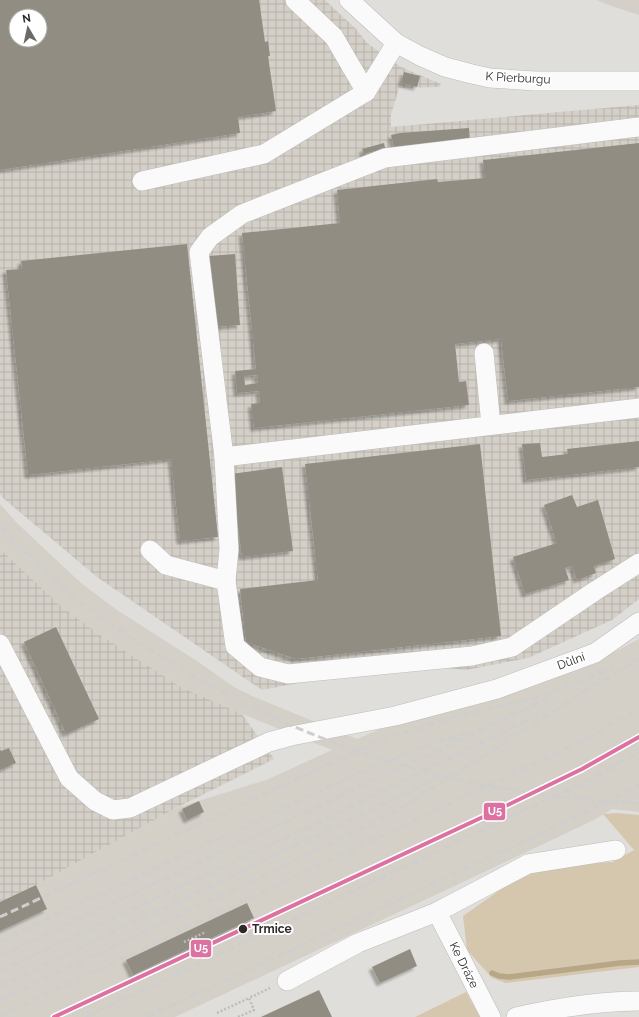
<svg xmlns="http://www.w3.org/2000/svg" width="639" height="1017" font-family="Raleway,sans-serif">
	<defs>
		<pattern id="industrial-grid" width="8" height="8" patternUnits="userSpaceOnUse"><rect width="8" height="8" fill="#d4d0c8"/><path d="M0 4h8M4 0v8" fill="none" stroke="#b6b3ac"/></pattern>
		<filter id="shadow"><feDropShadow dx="-3.5" dy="3.5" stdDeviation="1" flood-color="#0004"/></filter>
	</defs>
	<rect width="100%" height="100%" fill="#e0dedb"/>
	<g fill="#d4d0c8">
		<polygon points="596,0 639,0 639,15 611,6"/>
		<polygon points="0,504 16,522 81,583 117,610 197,661 234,687 252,696 357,739 378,730 490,695 605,657 639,639 639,812 612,809 594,820 446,890 175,1017 0,1017 0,931 36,885 176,808 266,780 332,750 242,714 181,687 100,635 61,606 0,549"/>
	</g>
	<g fill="url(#industrial-grid)" fill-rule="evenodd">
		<path d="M0,0H325L356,29L367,43L401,67L441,84L439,87L399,88L391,115V127L639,105V599L612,620L528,658L466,670L407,664L334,676L262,690L97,577L3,498L0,494ZM16,16H40V40H16Z"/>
		<polygon points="0,549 61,606 100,635 181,687 242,714 274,759 176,808 36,885 0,902"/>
	</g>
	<g fill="#d5c7ae">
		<polygon points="616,813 639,815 639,967 506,983 492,978 467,950 463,916 533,867 613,862 634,850 603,814"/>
		<polygon points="466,992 480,1017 415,1017"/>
	</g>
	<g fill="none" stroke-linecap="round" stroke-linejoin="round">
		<polyline stroke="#b7a787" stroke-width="5.5" points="492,973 499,976 509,977 620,963 639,962"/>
	</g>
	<g fill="#918d83" fill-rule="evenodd" filter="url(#shadow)">
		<path d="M0,0H259L265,42L268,41L270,56H268L276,111L238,117L240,133L0,170ZM16,16H40V40H16Z"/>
		<polygon points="404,72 420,76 417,87 401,83"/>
		<polygon points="469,128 470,142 422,145 422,144 394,147 391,135 400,133"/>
		<polygon points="384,143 385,148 364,154 362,149"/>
		<path d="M639,143V387L508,401L501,339L455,344L459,382L466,381L469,405L254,428L251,404L260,403L259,391L237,393L235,371L256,369L242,233L340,223L337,190L437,179L438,182L485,178L483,160ZM257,375L258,383L245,385L244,376Z"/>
		<polygon points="187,244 218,537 180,541 171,459 28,475 6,270 22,269 21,261"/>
		<polygon points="235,254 240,325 214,327 209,256"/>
		<polygon points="639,441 639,467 526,480 522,444 540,443 542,457 568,454 567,449"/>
		<polygon points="480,444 501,636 296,659 246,642 240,589 318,580 305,464"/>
		<polygon points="282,467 293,551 242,557 231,474"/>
		<polygon points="572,495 577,507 598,500 615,559 594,566 596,573 577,580 572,566 565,568 569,580 525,594 513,557 557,543 544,505"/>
		<polygon points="56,627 99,719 66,734 24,642"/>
		<polygon points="9,748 16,763 0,770 0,749 1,751"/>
		<polygon points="199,801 204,812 187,820 182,809"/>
		<polygon points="36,885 47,909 0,931 0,902"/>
		<polygon points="247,903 254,918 133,975 126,960"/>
		<polygon points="410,949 417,966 380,983 372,967"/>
		<polygon points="319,990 332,1017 261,1017"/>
	</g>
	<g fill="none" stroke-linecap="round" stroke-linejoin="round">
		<defs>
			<g id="minor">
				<polyline points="295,0 334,37 366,92"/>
				<polyline points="349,0 396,43 420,56 445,67 472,74 490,78 535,81 639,81"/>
				<polyline points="142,181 264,154 366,92 396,43"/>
				<polyline points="484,353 491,425"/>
				<polyline points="224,457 199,252 210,237 242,214 385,158 639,127"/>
				<polyline points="150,550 166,565 226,581 229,549 224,457 639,408"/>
				<polyline points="226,581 235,646 260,667 288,674 472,656 512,647 595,591 639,563"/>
				<polyline points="0,644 69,778 95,801 113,810 130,808 269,742 291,736 395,716 497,689 595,653 639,622"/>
				<polyline points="437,912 491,1017"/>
				<polyline points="287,981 358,943 437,912 528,864 616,850"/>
				<path d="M516,1017C556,1008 598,1001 639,1001"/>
			</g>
		</defs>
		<use href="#minor" stroke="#bdbcb9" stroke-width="20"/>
		<g stroke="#bdbdbc" stroke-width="2.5" stroke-dasharray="2 2" stroke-linecap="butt">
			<polyline points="184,942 206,932"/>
			<polyline points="217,1013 249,998"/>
			<polyline points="238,1017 254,1010 249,998 270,988"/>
		</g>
		<use href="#minor" stroke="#fafafa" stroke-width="19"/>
		<g stroke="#cececd" stroke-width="3" stroke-dasharray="8 4" stroke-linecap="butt">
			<path d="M0,527C10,539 22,549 34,559C46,571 58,583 70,594C90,611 113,625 134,639C166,660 199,681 233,698C357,762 500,798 639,803"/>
			<polyline points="0,917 381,740 453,717 540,697 614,668"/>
			<polyline points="0,941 356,774 412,751 464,733"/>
			<polyline points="0,956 547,699"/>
			<polyline points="0,971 340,812 538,715"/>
			<polyline points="0,986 444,775"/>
			<path d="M0,1000L372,824C463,773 547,711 639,660"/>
			<polyline points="0,1016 517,772 598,732 639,709"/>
			<polyline points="86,1017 593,778 639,752"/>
			<polyline points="147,1017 582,814 639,785"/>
		</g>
		<defs>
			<polyline id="rail-1" points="54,1017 485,816 582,769 639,737"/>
		</defs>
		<use href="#rail-1" stroke="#fff" stroke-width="7"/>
		<use href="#rail-1" stroke="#dc72a1" stroke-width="4"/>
	</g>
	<circle fill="#2c2b29" stroke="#fff" stroke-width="1.5" cx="243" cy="929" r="5"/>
	<g text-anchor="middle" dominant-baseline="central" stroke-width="4" stroke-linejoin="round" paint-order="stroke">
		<g font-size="12" fill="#2c2b29" stroke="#fff">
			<text transform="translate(518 78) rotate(3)">K Pierburgu</text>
			<text transform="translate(571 661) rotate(-20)">Důlní</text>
			<text transform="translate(464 965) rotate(63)">Ke Dráze</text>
		</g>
		<g font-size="12" font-weight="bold" fill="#2c2b29" stroke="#fff" text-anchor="start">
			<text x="252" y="929">Trmice</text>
		</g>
	</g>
	<g stroke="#fff" stroke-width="1.5">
		<rect x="483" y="802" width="23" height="19" rx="4" fill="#dc72a1"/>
		<rect x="190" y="939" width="22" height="19" rx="4" fill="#dc72a1"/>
	</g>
	<g font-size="11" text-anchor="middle" font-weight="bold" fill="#fff">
		<text x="495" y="815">U5</text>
		<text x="201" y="952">U5</text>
	</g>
	<g transform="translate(28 28) rotate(351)"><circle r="19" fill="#ffffff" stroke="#abaaa9"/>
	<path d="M0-3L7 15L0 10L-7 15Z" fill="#6b6a67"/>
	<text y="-6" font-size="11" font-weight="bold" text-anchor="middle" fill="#2c2b29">N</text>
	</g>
</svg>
